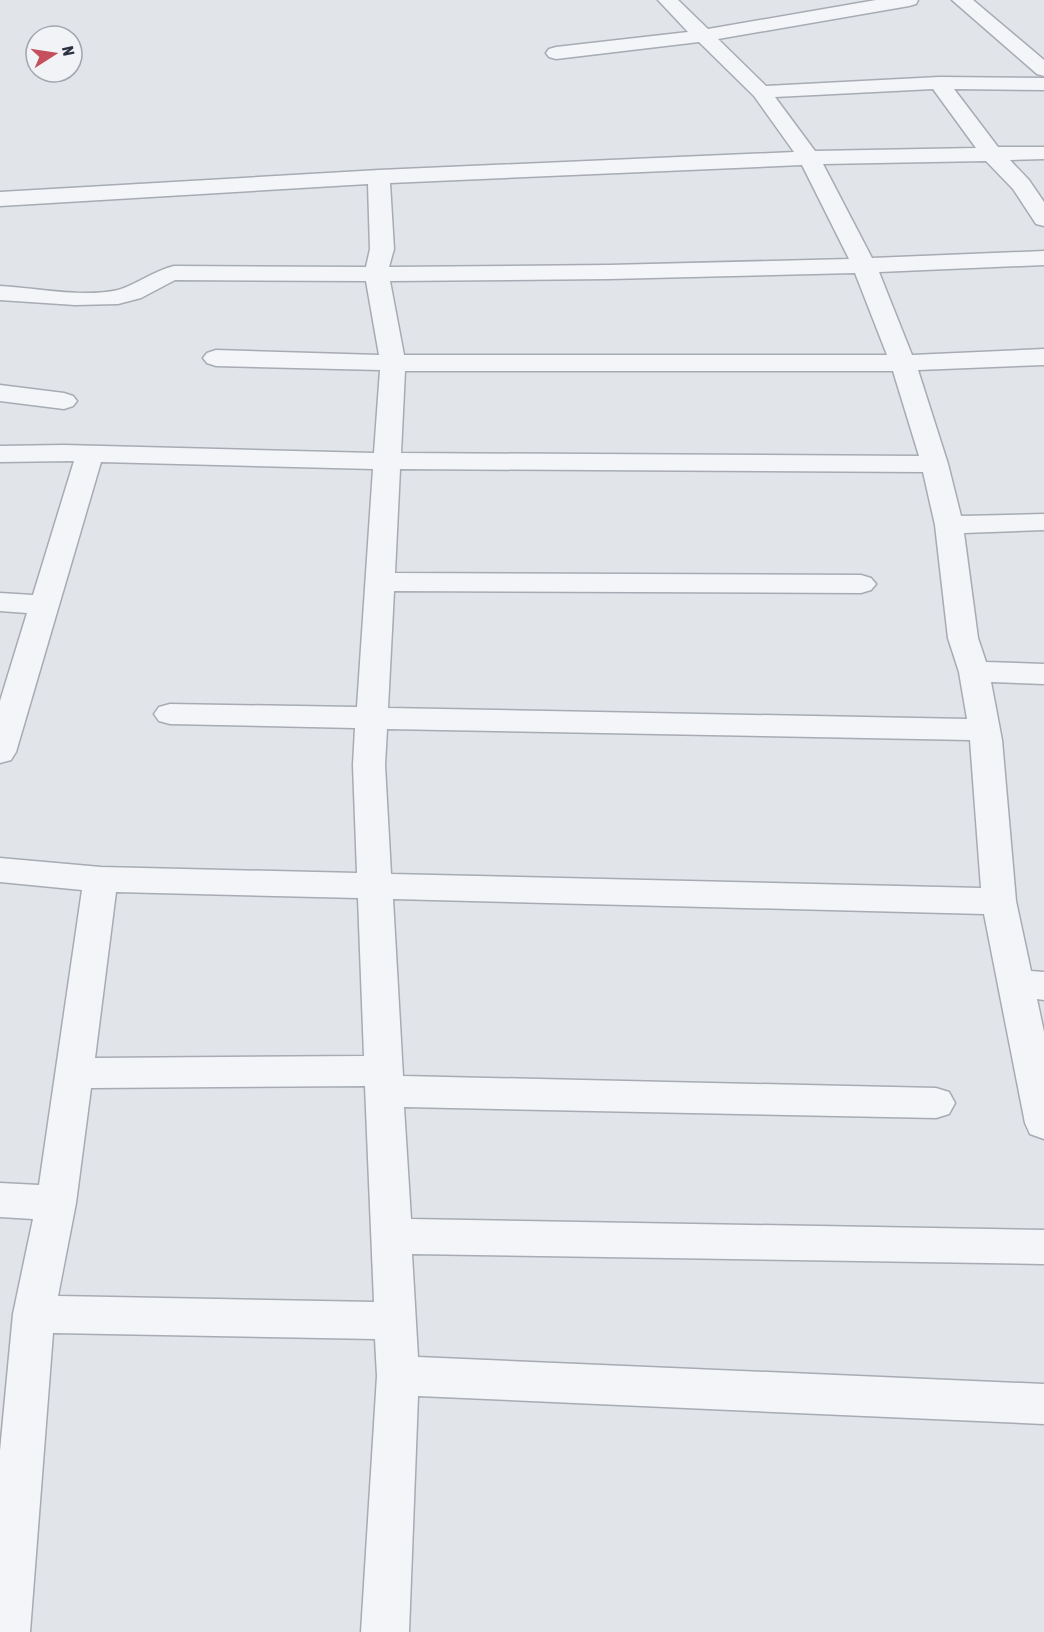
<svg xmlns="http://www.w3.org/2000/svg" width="1044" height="1632" font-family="'Asap Condensed',sans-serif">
	<rect width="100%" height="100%" fill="#e1e4e9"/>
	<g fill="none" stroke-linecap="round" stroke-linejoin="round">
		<defs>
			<g id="minor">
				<path d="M658,0H678L708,29L876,0H918L916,4L909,6L718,39L766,86L939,77L1044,78V90L954,89L998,147H1044V159L1010,160L1029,180L1044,202V226L1036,224L1013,189L986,161L823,164L872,258L1044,251V265L879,272L912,355L1044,349V365L918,370L948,464L961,516L1044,514V530L964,533L978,638L986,662L1044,664V684L991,682L1002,740L1016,901L1031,971L1044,972V1000L1037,999L1044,1032V1139L1030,1134L1025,1123L984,914L393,899L403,1076L936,1088L949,1092L955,1103L949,1114L936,1118L404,1107L411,1219L1044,1230V1264L412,1254L418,1357L1044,1384V1424L418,1396L409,1632H361L377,1376L375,1339L53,1333L30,1632H0V1451L13,1314L33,1219L0,1217V1183L39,1185L82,890L0,882V858L101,867L357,873L353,765L355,728L170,724L159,721L154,714L159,707L170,704L357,707L373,469L101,462L16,752L11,760L0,763V701L27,613L0,611V593L33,595L74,461L0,462V446L64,445L374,453L380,370L216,366L207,363L203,358L207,353L216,350L379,355L366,281L175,280L141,298L118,304L75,305L0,300V286C36,288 83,298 118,290C136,285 153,271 174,266L366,267L370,249L368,184L0,206V192L379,170L794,152L754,96L699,42L556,59L549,57L546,53L549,49L556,47L688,32ZM933,89L976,148L815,151L775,97ZM802,165L849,259L609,265L389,267L394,249L390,183ZM855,273L887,355H404L390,281L609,279ZM405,371H893L919,456L401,453ZM400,469L923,472L935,525L948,638L959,672L967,719L388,708L394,591L861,593L871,590L876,584L871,578L861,575L395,573ZM387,729L970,740L981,888L391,874L385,765ZM116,892L358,898L364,1056L95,1058ZM365,1086L374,1302L58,1296L76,1203L91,1088Z"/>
				<polygon points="952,0 973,0 1044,60 1044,76 1037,74"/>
				<polygon points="0,385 64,393 73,396 77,401 73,406 64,409 0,401"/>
			</g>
		</defs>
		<use href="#minor" stroke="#a7abb3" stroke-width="3"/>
		<use href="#minor" fill="#f4f5f8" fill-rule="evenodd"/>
	</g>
	<g transform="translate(54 54) rotate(78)"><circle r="28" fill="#f1f3f7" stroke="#a2a5ae" stroke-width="1.5"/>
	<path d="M0-4.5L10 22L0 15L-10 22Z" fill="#c54f5c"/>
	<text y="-9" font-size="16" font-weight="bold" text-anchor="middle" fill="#2b3140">N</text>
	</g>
</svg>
